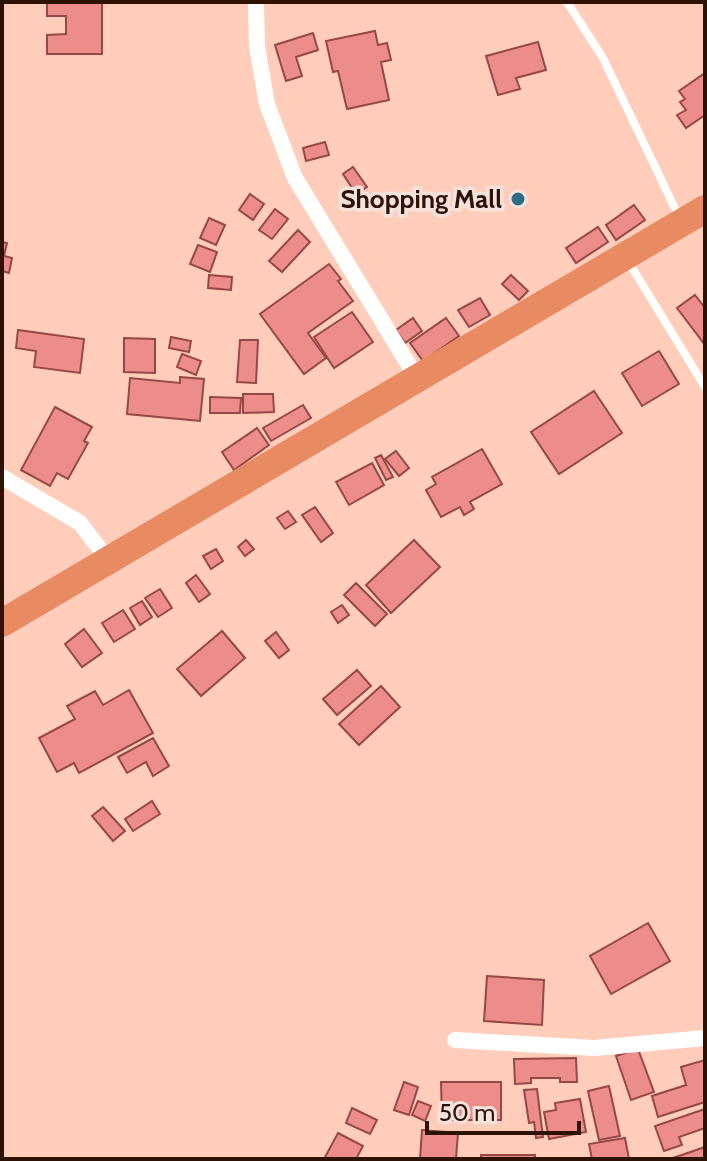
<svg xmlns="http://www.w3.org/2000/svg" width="707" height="1161" font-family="Cabin,sans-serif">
	<rect width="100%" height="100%" fill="#ffcdba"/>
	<g fill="#ed8d8a" stroke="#954846" stroke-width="2">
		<polygon points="47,2 102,2 102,54 47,54 47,35 66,34 66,16 47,16"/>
		<polygon points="375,31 378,45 387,43 391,60 381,62 389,100 347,109 338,71 333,72 326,41"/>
		<polygon points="313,33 318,50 296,57 302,76 286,81 275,45"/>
		<polygon points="538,42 546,70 516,78 520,89 498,95 486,56"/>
		<polygon points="705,73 705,115 686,128 677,115 686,110 680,102 685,99 679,91"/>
		<polygon points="325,142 329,155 306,161 303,148"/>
		<polygon points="353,167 367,187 356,194 343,174"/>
		<polygon points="250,194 264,204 253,220 239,210"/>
		<polygon points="634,205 645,220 616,240 606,225"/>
		<polygon points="275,209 288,219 272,239 259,230"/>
		<polygon points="209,218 225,225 216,245 200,238"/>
		<polygon points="598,227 608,242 576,263 566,248"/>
		<polygon points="298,230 310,242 282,272 269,261"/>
		<polygon points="2,242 7,243 4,256 12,258 9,273 2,271"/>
		<polygon points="198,245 217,252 210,272 190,264"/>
		<polygon points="329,264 341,279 338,281 353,301 308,333 326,358 304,374 260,314"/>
		<polygon points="209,275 232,277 231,290 208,288"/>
		<polygon points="511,275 528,291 519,300 502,284"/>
		<polygon points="695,295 705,308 705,345 677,308"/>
		<polygon points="480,298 490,315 469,327 458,310"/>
		<polygon points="352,312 373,342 334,368 314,337"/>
		<polygon points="413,318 422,331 405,343 396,330"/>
		<polygon points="446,318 459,336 423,361 410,343"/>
		<polygon points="18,330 84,339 80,373 34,367 36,351 16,348"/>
		<polygon points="171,337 191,341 189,352 169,348"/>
		<polygon points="124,338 155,339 155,373 124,372"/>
		<polygon points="240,340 258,340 256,383 237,382"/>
		<polygon points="659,351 679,384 642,406 622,373"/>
		<polygon points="182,354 201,361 196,375 177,367"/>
		<polygon points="180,377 204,379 200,421 127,414 130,378 180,383"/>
		<polygon points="594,391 622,433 559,474 531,432"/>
		<polygon points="243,394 273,394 274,412 243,413"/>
		<polygon points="210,397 241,398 240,413 210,413"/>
		<polygon points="303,405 311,418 271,441 263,428"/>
		<polygon points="55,407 92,427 84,441 88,443 68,479 57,473 50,486 21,470"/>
		<polygon points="257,428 269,445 234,470 222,452"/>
		<polygon points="482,449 502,484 470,502 474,509 464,515 460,507 441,517 426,490 436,484 432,477"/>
		<polygon points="396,451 409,468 399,476 385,459"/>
		<polygon points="381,455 393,477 386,480 375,458"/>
		<polygon points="372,463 384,485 349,505 336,482"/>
		<polygon points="315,507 333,533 321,542 302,515"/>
		<polygon points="288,511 296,522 285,529 277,518"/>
		<polygon points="246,540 254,549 245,556 238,547"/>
		<polygon points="414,540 440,567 391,613 366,585"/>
		<polygon points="216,549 223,561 211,569 203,556"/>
		<polygon points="196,575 210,594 199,602 186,583"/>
		<polygon points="356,583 387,614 375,626 344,595"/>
		<polygon points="160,589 172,608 158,617 145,598"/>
		<polygon points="142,601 152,617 140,625 130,608"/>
		<polygon points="342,605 349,615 338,623 331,612"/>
		<polygon points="123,610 135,629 114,642 102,623"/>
		<polygon points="84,629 102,653 82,667 65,644"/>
		<polygon points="222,631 245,658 201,696 177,669"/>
		<polygon points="276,632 289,650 279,658 265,641"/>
		<polygon points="357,670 371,686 337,715 323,699"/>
		<polygon points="381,686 400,707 359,745 339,724"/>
		<polygon points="129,690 153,733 79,773 74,763 57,772 39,738 75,719 67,706 95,691 103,705"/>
		<polygon points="153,738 169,766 153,776 146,762 127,773 118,757"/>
		<polygon points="152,801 160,814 133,831 125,819"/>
		<polygon points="103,807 125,831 113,841 92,816"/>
		<polygon points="648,923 670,961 611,994 590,956"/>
		<polygon points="487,976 544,980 542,1025 484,1021"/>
		<polygon points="638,1049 654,1092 631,1100 616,1056"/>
		<polygon points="576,1058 577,1082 560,1082 560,1078 531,1078 531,1083 515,1084 514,1059"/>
		<polygon points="705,1060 705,1102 658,1117 652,1096 686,1085 681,1067"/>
		<polygon points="404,1082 418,1087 409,1115 394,1110"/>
		<polygon points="441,1082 501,1082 501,1120 442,1120"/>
		<polygon points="609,1086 620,1136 599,1140 588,1091"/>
		<polygon points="537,1089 543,1137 536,1138 534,1122 529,1123 524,1090"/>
		<polygon points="580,1099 586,1132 549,1139 544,1112 556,1110 555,1103"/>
		<polygon points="418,1101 431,1106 425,1121 412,1115"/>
		<polygon points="352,1108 377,1120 370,1134 346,1123"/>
		<polygon points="705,1109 705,1128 679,1137 682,1145 664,1151 655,1126"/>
		<polygon points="422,1130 458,1133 456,1159 420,1159"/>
		<polygon points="338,1133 363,1146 356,1159 324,1159"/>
		<polygon points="625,1138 629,1159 592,1159 589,1144"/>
		<polygon points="705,1147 705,1159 670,1159"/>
		<rect x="481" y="1155" width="54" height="4"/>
	</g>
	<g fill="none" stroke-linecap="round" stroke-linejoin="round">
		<g stroke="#fff" stroke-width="8">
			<polyline points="567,2 603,58 680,219"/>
			<polyline points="628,261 705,387"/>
		</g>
		<g stroke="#fff" stroke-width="16">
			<polyline points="256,2 257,47 267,104 295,178 418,380"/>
			<polyline points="2,477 80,523 108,560"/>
			<polyline points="455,1040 594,1048 705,1038"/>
		</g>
		<polyline stroke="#e88a62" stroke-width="28" points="2,623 705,209"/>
	</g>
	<circle fill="#2e6e82" stroke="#f4e3dc" stroke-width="3" cx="518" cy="199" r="8"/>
	<g text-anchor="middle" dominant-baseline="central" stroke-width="7" stroke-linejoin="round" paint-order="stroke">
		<g font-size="26" font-weight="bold" fill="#2f1206" stroke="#f4e3dc" text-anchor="end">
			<text x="502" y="199">Shopping Mall</text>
		</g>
	</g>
	<rect width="707" height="1161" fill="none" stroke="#2f1206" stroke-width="8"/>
	<path d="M427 1121v12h152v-12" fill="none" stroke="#2f1206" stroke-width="4"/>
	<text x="439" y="1121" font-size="24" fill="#2f1206" stroke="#f4e3dc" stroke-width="6" paint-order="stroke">50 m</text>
</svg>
